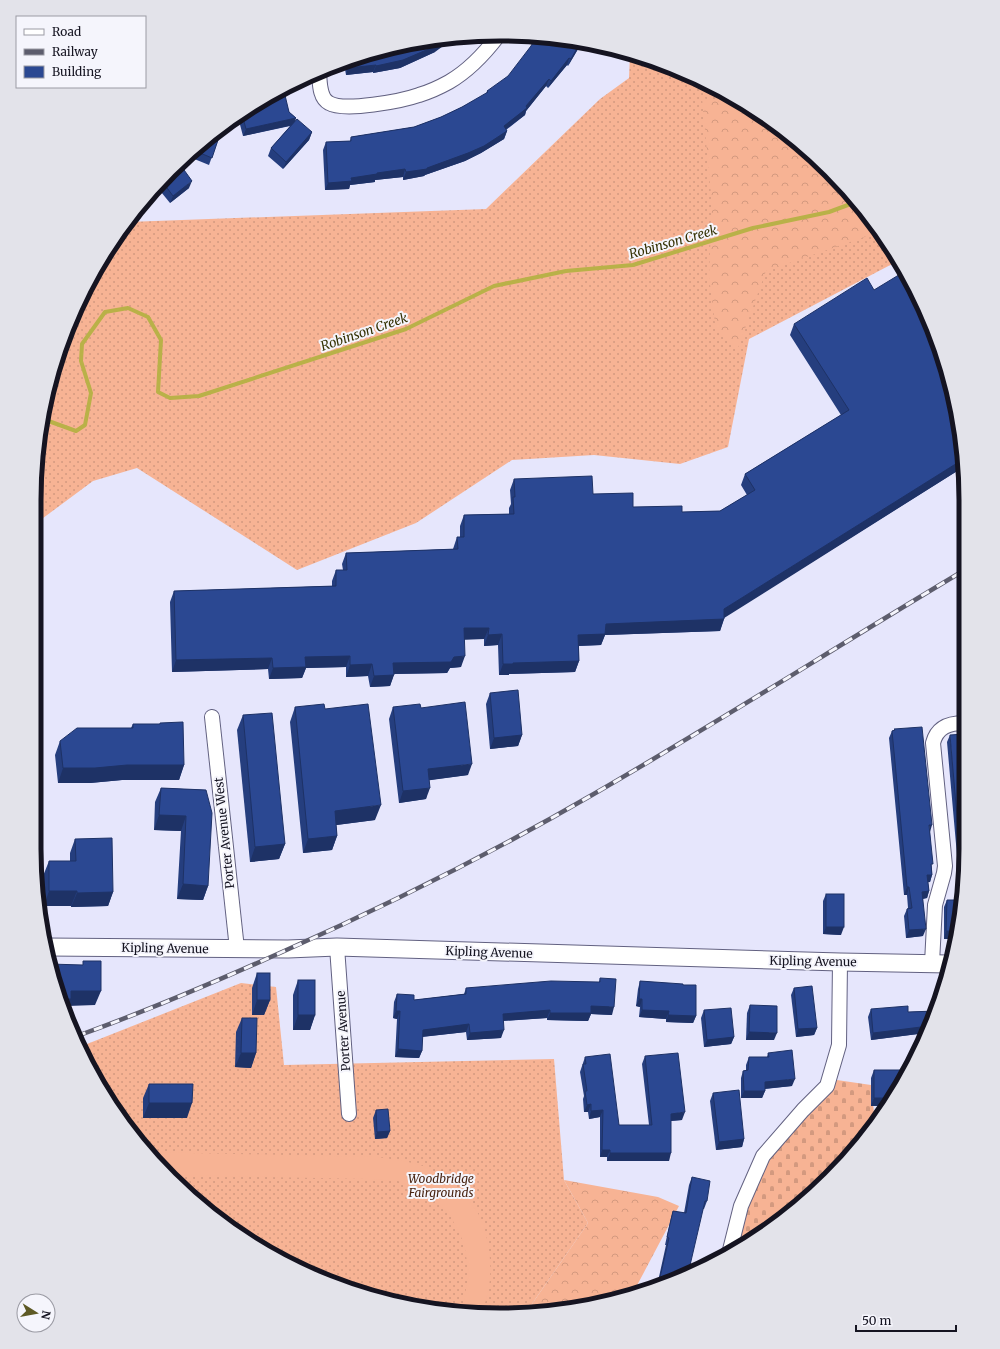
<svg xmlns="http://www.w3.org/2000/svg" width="1000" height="1349" font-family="Merriweather,serif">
	<defs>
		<pattern id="grass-dots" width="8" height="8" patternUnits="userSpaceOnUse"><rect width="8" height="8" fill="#f7b394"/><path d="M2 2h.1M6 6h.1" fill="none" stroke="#d3997f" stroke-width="1.8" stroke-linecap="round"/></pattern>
		<pattern id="forest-crowns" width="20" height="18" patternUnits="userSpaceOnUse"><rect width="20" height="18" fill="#f7b394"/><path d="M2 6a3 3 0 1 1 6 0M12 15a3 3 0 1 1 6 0" fill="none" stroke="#d3997f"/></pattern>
		<pattern id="cemetery-stones" width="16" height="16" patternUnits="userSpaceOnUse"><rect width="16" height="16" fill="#f7b394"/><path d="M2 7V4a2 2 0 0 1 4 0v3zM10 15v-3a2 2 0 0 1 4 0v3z" fill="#d3997f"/></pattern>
	</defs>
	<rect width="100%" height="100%" fill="#e6e6fc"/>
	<g fill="url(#grass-dots)">
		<polygon points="630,54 650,59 733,97 807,150 870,217 896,262 749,339 728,447 680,464 594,455 512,460 416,523 297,570 137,468 93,481 35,524 35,470 50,380 82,294 113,241 128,222 486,209 600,99 629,78"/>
		<polygon points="241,983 276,987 284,1065 554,1059 564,1180 588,1223 525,1314 409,1306 294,1267 193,1199 149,1156 97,1082 82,1046"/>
	</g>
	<g fill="url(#forest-crowns)">
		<polygon points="702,98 748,107 807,150 870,216 879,232 766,271 738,348 716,331 709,277 712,205"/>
		<polygon points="564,1180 658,1197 679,1206 633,1293 591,1306 531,1314 525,1314 588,1223"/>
	</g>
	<polygon fill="url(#cemetery-stones)" points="830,1079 871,1085 875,1122 850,1156 783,1219 739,1244 731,1243 755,1167"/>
	<path fill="#f7b394" d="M146,1152L376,1157C391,1159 417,1162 430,1169C444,1176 472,1201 479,1215C492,1244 495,1281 482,1311L460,1309L463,1305L469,1274L464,1243L450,1215L427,1194L398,1181L367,1179L168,1175Z"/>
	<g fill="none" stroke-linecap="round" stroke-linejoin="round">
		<polyline stroke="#b9b148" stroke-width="4" points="43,419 76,431 85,425 91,393 81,361 82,344 105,312 128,308 148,317 161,340 158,392 170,398 199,396 406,329 494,286 566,271 633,265 753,228 829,212 856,202"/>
		<defs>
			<g id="minor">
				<path d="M319,73C320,82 319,98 329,103C344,112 402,101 419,95C429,92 440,87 449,82C468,71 485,53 498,36"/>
				<polyline points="212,717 237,949"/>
				<polyline points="337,947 349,1114"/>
				<path d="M932,963L935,905L944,873L945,866L933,743C937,727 949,723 964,723"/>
				<polyline points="730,1250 741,1206 763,1156 803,1110 827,1086 839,1045 840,962"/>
			</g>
			<polyline id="tertiary" points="47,947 288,949 337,947 840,962 948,964"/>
		</defs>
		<use href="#minor" stroke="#626181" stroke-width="16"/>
		<use href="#tertiary" stroke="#626181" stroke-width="19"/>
		<use href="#minor" stroke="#fff" stroke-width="14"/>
		<use href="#tertiary" stroke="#fff" stroke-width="17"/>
		<defs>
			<path id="rail" d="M77,1036C147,1011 215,982 282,952C388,905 492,853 592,795C717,723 839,645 963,571"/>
		</defs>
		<use href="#rail" stroke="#5d5d6d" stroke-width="4.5"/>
		<use href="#rail" stroke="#f5f5fc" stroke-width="3" stroke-dasharray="9" stroke-linecap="butt"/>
	</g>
	<g fill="#253e7e">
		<polygon points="578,49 568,66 567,65 548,88 546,86 526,111 525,115 506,130 507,131 504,139 481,153 465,161 425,175 424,176 403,180 403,177 375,180 375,182 350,185 349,189 325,190 323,150 326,142 350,141 351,137 414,127 441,117 462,107 486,94 487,91"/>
		<polygon points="380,50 435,52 400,68 373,73 373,72 346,75 344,63"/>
		<polygon points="287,86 288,91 285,98 289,112 296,118 295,121 312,132 309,140 283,169 268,156 271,148 290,126 243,136 238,117"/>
		<polygon points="214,132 220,134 209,165 187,156"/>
		<polygon points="170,171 189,188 170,203 157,187"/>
		<polygon points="794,324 962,439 962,468 724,617 724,619 720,631 605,635 601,645 579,646 579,661 575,672 509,674 509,675 499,675 498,645 484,646 484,639 464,639 461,667 450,668 447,673 394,674 390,686 370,687 368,676 346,677 346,667 306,668 302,678 269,679 268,669 172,672 170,602 174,591 332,586 332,581 336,570 343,570 342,564 346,553 453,549 457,537 460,537 460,526 464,515 509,514 509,508 511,504 510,490 514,479 593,494 633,507 682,512 720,511 747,495 741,485 745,474 841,415 790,335"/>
		<polygon points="490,693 522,735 518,746 490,749 486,704"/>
		<polygon points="295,707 325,709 375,820 336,825 337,836 332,850 303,853 290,722"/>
		<polygon points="393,707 421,708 468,775 429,780 426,799 399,803 389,719"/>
		<polygon points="243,715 285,844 279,859 250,862 237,730"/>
		<polygon points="133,724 184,765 179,780 122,780 90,783 58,783 55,755 60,741 131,728"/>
		<polygon points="894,729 930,832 932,875 930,882 928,882 929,891 927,898 923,899 923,936 906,938 904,916 907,909 908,908 907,895 904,895 889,738 892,731 894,730"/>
		<polygon points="950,735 965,880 953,939 944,939 944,907 947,900 957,900 955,888 959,878 947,742"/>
		<polygon points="161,788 206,790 208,886 203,900 177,899 181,831 154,830 155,802"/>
		<polygon points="75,839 113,892 108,906 71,907 71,906 44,906 43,876 49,861 70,861 70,853"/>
		<polygon points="826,894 841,935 823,934 823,901"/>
		<polygon points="257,973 270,1000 264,1015 252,1015 252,988"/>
		<polygon points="600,978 612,1015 591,1014 588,1021 547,1020 547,1018 503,1021 501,1038 467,1040 466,1032 422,1037 422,1051 419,1058 395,1057 397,1019 393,1018 394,1002 397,994 414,1000 464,994 466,988 599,982"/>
		<polygon points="298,980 315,1015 310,1030 293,1030 293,995"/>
		<polygon points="640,981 683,985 696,1016 693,1023 666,1022 666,1019 639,1017 640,1007 636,1006 638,989"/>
		<polygon points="794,988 817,1028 814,1035 796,1037 791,995"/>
		<polygon points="750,1005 774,1040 746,1040 747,1013"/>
		<polygon points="871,1009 908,1012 936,1011 919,1047 918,1034 871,1040 868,1017"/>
		<polygon points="704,1010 734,1037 731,1044 704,1047 701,1018"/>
		<polygon points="242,1018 256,1053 251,1068 235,1067 236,1032"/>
		<polygon points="768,1053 792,1086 765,1089 765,1091 762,1098 741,1098 741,1078 743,1071 746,1070 746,1065 749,1057 767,1057"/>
		<polygon points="645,1056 682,1120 671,1121 669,1161 607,1161 607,1157 600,1157 600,1117 589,1119 588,1112 584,1112 583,1099 584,1096 580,1072 585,1057 619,1125 649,1125 642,1064"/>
		<polygon points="874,1070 904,1082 887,1106 871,1106 871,1078"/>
		<polygon points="149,1084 187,1118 143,1118 143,1098"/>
		<polygon points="713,1093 744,1139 742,1147 716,1150 710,1101"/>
		<polygon points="376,1110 390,1131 387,1138 375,1139 373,1118"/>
		<polygon points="692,1177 707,1201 704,1209 703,1209 678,1280 657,1286 666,1245 665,1245 671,1218 673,1211 684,1213 689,1185"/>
	</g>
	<g fill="#1e3266">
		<polygon points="454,38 435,52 400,68 373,73 376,66 446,39"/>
		<polygon points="580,43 581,43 578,49 568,66 571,59"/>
		<polygon points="569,58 567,65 548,88 551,81"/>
		<polygon points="376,65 373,72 346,75 348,68"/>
		<polygon points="549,79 546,86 526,111 525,115 501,133 504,126 526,106"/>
		<polygon points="284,91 288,91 285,99"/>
		<polygon points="296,118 293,125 243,136 246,129"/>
		<polygon points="507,131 504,139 481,153 465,161 425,175 424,176 403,180 406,172 427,168"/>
		<polygon points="312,132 309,140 283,169 286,162"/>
		<polygon points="405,169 403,177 375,180 375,182 350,185 349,189 325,190 328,183 377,173"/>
		<polygon points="192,181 189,188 170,203 173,196"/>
		<polygon points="144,202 145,202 142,210 138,210"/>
		<polygon points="962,460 962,468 721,620 724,619 720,631 605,635 601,645 574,646 578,635 606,624 724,609"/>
		<polygon points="464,628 489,628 484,639 460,640"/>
		<polygon points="502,634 498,645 484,646 488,635"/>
		<polygon points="350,656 346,667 306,668 302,678 269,679 273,668 305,657"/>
		<polygon points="465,656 461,667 450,668 447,673 389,674 393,663 454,657"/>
		<polygon points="272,658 268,669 172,672 176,660"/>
		<polygon points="579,661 575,672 509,674 509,675 499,675 503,664 513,663"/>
		<polygon points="372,664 368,676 346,677 350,665"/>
		<polygon points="394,675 390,686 370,687 374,676"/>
		<polygon points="522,735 518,746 490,749 494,738"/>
		<polygon points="472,764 468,775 424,781 428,769"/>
		<polygon points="127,765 184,765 179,780 122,780 90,783 58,783 63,768"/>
		<polygon points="430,788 426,799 399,803 403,791"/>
		<polygon points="381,805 375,820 329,826 335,811"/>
		<polygon points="159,815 186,816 181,831 154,830"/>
		<polygon points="929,825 932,825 930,832"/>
		<polygon points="337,836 332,850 303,853 308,839"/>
		<polygon points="285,844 279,859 250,862 255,847"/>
		<polygon points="927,875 932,875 930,882 924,883"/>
		<polygon points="183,884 208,886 203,900 177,899"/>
		<polygon points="907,887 909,887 907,895 904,895"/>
		<polygon points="49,891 77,891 71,906 44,906"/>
		<polygon points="929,891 927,898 919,899 922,892"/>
		<polygon points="113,892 108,906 71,907 77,893"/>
		<polygon points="826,927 844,927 841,935 823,934"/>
		<polygon points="926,929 923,936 906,938 909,930"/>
		<polygon points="946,931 955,931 953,939 944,939"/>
		<polygon points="71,991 101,991 95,1005 68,1006 67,1010 62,999"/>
		<polygon points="639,999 642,999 640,1007 636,1006"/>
		<polygon points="257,1000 270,1000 264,1015 252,1015"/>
		<polygon points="591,1006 614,1007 612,1015 591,1014 588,1021 547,1020 550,1013"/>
		<polygon points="550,1010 547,1018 500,1021 503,1014"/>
		<polygon points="642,1010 669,1011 666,1019 639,1017"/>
		<polygon points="396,1011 400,1011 397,1019 393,1018"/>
		<polygon points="298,1015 315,1015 310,1030 293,1030"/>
		<polygon points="668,1015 696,1016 693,1023 666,1022"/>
		<polygon points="469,1024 466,1032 420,1037 423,1030"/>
		<polygon points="921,1027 918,1034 871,1040 873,1033"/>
		<polygon points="817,1028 814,1035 796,1037 798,1029"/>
		<polygon points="504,1030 501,1038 467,1040 470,1033"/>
		<polygon points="749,1032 777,1033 774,1040 746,1040"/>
		<polygon points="734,1037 731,1044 704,1047 707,1040"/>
		<polygon points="922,1040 923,1040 919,1047"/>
		<polygon points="398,1049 422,1051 419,1058 395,1057"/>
		<polygon points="241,1053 256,1053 251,1068 235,1067"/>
		<polygon points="795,1079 792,1086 762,1089 765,1082"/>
		<polygon points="744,1091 765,1091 762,1098 741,1098"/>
		<polygon points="874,1098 892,1098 887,1106 871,1106"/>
		<polygon points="149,1103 192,1103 187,1118 143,1118"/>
		<polygon points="591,1104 588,1112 584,1112 587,1105"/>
		<polygon points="603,1110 600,1117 589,1119 591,1111"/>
		<polygon points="685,1112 682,1120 669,1121 671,1114"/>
		<polygon points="390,1131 387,1138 375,1139 377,1132"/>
		<polygon points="744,1139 742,1147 716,1150 719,1142"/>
		<polygon points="602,1150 610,1150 607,1157 600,1157"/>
		<polygon points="610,1153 671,1153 669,1161 607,1161"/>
	</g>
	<g fill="#2b4892" stroke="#1e3266">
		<polygon points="536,37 561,38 580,43 571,59 569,58 551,81 549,79 526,106 527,108 504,126 507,131 484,146 468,153 427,168 427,169 406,172 405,169 377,173 377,174 351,178 352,181 328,183 326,142 351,141 351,137 414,127 441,117 462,107 488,92 487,91 508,76 531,46"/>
		<polygon points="446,39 438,45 403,60 376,66 376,65 348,68 348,62 380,50"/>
		<polygon points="287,86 288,91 284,91 289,112 296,118 246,129 242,114"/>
		<polygon points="297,119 312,132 286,162 271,148"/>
		<polygon points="214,132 220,134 212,158 193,150"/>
		<polygon points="179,163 192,181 173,196 162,181 170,171"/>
		<polygon points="902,273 931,322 962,439 962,460 724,609 724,619 606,624 605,634 578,635 579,661 513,663 513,664 503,664 502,634 488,635 489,628 464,628 465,656 454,657 451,662 393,663 394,675 374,676 372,664 350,665 350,656 305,657 306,667 273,668 272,658 176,660 174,591 336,586 336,570 347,570 346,553 458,549 457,537 464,537 464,515 514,514 513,497 515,497 514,479 592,476 593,494 633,493 633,507 682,506 682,512 720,511 755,490 745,474 849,410 794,324 867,278 874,290"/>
		<polygon points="518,690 522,735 494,738 490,693"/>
		<polygon points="465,702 472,764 428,769 430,788 403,791 393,707 420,704 421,708"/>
		<polygon points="324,704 325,709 368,704 381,805 335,811 337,836 308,839 295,707"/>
		<polygon points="272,713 285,844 255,847 243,715"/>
		<polygon points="183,722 184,765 127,765 95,768 63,768 60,741 77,728 133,728 133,724 160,724 160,723"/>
		<polygon points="922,727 932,825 929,825 933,864 931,864 932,875 927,875 929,891 922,892 926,929 909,930 907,909 912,908 909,887 907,887 892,731 895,730 894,729"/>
		<polygon points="964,734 965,880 955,931 946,931 947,900 960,900 958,881 961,881 960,875 962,875 950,735"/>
		<polygon points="161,788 206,790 212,813 208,886 183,884 186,816 159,815"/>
		<polygon points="112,838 113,892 77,893 77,891 49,891 49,861 76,861 75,839"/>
		<rect x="826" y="894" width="18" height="33"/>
		<polygon points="83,961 101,961 101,991 71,991 71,999 62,999 50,970 49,964 83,965"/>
		<rect x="257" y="973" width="13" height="27"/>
		<polygon points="600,978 616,979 614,1007 591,1006 591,1013 550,1013 550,1010 503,1014 504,1030 470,1033 469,1024 423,1030 422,1051 398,1049 400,1011 396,1011 397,994 414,995 414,1000 466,994 466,988 551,981 598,982 600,982"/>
		<rect x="298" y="980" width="17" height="35"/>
		<polygon points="640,981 683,984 683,985 696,985 696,1016 668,1015 669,1011 642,1010 642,999 639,999"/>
		<polygon points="812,986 817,1028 798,1029 794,988"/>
		<polygon points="750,1005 777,1006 777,1033 749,1032"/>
		<polygon points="908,1006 908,1012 936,1011 923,1040 922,1040 921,1027 873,1033 871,1009"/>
		<polygon points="731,1008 734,1037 707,1040 704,1010"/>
		<polygon points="242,1018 257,1018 256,1053 241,1053"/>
		<polygon points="792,1050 795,1079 765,1082 765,1091 744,1091 743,1071 748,1070 749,1057 769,1057 768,1053"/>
		<polygon points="678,1053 685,1112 671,1114 671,1153 610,1153 610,1150 602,1150 603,1110 591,1111 591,1104 587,1105 585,1091 587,1091 583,1064 586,1064 585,1057 610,1054 619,1125 652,1125 645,1056"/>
		<polygon points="874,1070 908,1070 908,1073 904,1082 892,1098 874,1098"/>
		<polygon points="149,1084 193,1084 192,1103 149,1103"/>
		<polygon points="739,1090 744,1139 719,1142 713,1093"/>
		<polygon points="388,1109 390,1131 377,1132 376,1110"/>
		<polygon points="692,1177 710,1181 707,1201 705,1201 688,1274 678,1280 658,1286 669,1238 667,1237 673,1211 686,1213"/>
	</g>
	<g text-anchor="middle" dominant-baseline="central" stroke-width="4" stroke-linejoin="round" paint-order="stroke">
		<g font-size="12" fill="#151421" stroke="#f5f5fc">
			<text transform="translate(224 833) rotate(-96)">Porter Avenue West</text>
			<text transform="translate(165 948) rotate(1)">Kipling Avenue</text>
			<text transform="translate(489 952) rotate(2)">Kipling Avenue</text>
			<text transform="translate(813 961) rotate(1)">Kipling Avenue</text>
			<text transform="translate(343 1031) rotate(-94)">Porter Avenue</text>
		</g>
		<g font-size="12" font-style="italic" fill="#4a2513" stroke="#f5f5fc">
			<text x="441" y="1178">Woodbridge<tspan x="441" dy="14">Fairgrounds</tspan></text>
		</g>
		<g font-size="13" font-style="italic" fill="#353204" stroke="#f5f5fc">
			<text transform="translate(673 242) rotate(-16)">Robinson Creek</text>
			<text transform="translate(364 332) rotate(-19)">Robinson Creek</text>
		</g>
	</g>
	<path d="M0 0H1000V1349H0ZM500 41H500A459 459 0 0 1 959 500V849A459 459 0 0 1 500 1308H500A459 459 0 0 1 41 849V500A459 459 0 0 1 500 41Z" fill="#e3e3ea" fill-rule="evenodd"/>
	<path fill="none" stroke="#151421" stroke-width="5" d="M500 41H500A459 459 0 0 1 959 500V849A459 459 0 0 1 500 1308H500A459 459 0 0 1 41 849V500A459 459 0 0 1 500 41Z"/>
	<rect x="16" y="16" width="130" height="72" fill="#f5f5fc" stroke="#9b9ba4"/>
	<rect x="24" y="29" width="20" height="6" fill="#ffffff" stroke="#9b9ba4"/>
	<text x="52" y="36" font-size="12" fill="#151421">Road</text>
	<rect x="24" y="49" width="20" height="6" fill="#5d5d6d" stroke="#9b9ba4"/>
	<text x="52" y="56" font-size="12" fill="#151421">Railway</text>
	<rect x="24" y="66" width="20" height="12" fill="#2b4892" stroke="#9b9ba4"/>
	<text x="52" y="76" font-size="12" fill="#151421">Building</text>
	<g transform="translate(36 1313) rotate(101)"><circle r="19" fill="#f5f5fc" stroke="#9b9ba4"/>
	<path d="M0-3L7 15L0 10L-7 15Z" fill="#5d5925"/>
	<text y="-6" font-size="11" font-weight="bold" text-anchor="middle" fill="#151421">N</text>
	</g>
	<path d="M856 1325v6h100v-6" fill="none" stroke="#151421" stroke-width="2"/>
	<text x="862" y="1325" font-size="12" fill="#151421" stroke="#f5f5fc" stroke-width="3" paint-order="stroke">50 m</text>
</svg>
